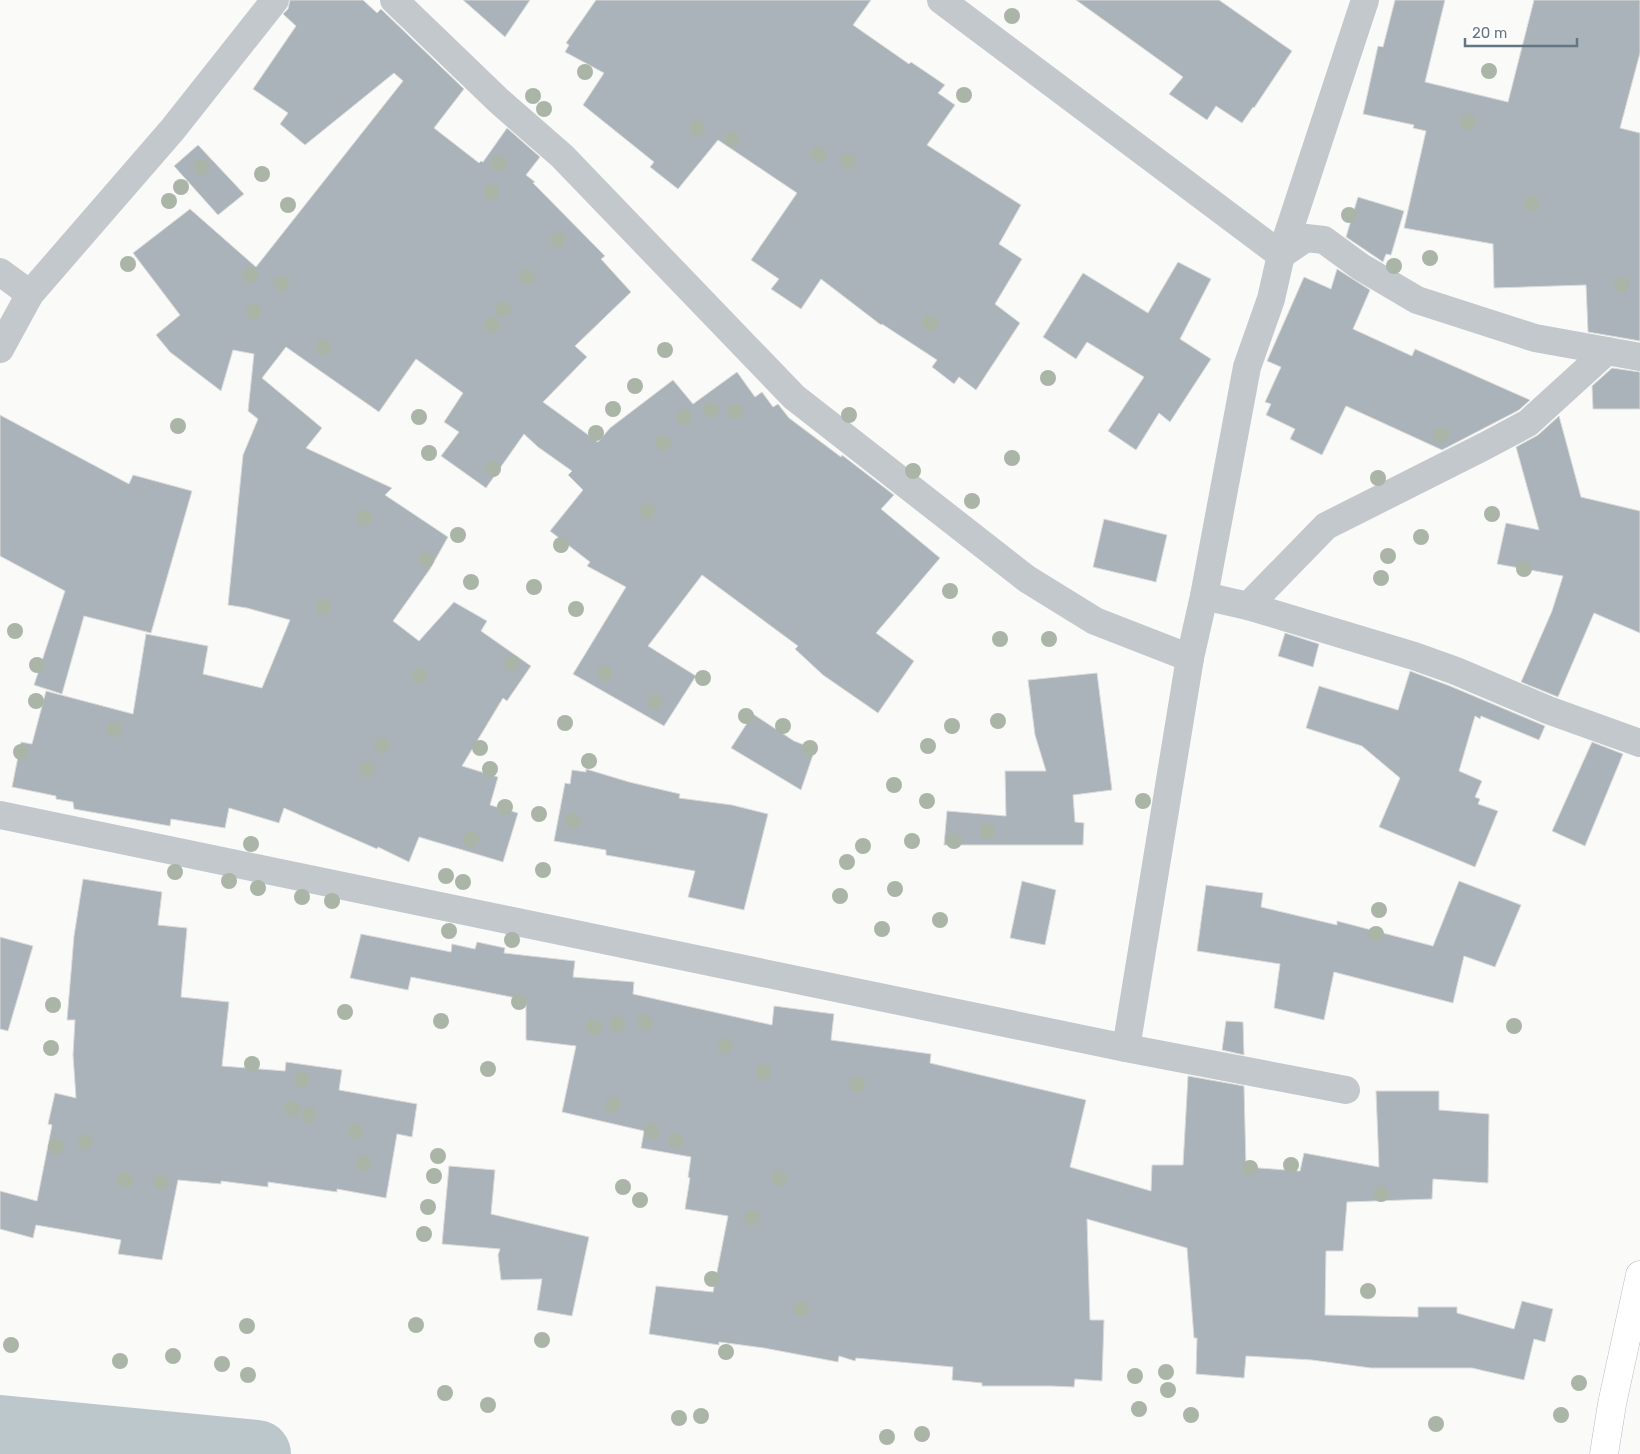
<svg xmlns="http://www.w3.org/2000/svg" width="1640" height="1454" font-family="Rubik,sans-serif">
	<rect width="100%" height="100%" fill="#fafaf8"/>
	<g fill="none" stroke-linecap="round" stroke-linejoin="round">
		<polyline stroke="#bbc7cb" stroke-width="68" points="0,1429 257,1454"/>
	</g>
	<g fill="#aab3b9" stroke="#dcdcda">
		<polygon points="290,0 363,0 377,13 381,9 464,89 434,128 479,163 481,161 483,162 507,128 540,157 526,175 535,182 533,183 605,256 601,259 631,292 575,346 587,357 543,402 598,442 610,428 673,380 693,404 737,372 755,397 762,392 773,407 778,404 789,418 841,457 842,455 894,495 881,509 940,558 876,633 914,661 878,713 823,675 795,649 798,646 702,575 648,646 696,676 664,726 573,674 626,587 587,566 590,562 550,531 583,490 568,475 572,471 538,447 524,434 486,488 441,456 459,432 444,422 463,393 416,359 379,412 286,347 262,378 322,428 306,448 392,488 385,495 448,537 430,569 393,621 419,641 454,602 487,621 481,631 531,666 507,701 503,698 462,766 498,777 490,805 518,813 503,862 419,837 409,862 378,847 377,849 284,808 279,823 229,808 225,828 171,819 170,826 74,809 73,802 56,799 56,796 12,787 21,742 32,744 46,691 133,714 146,634 208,646 203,674 262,688 290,620 247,608 228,605 243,455 258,419 248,411 254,354 233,350 221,391 170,352 156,335 180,315 133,253 190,209 256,267 403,81 394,73 305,145 280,124 288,113 253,89 296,26 283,14 288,9"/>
		<polygon points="463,0 530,0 505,37"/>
		<polygon points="596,0 871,0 853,25 909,64 911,62 945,85 938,93 955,105 927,145 1021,205 999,244 1022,259 995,304 1020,323 976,390 959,377 954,384 932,367 937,360 882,324 881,325 821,279 801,309 771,289 779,279 751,260 797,193 718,140 678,189 650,167 654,162 583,105 604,73 565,52 569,45 566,43"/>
		<polygon points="1076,0 1219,0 1292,51 1254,108 1253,107 1242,123 1216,106 1207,120 1169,94 1183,77"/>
		<polygon points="1395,0 1445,0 1425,82 1508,102 1534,0 1640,0 1640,53 1620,128 1640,133 1640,341 1588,332 1586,285 1494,288 1493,244 1404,228 1426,131 1413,128 1414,125 1363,114 1378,46 1383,47"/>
		<polygon points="198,145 244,194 218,215 174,166"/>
		<polygon points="1358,197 1404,211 1391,255 1386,254 1383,262 1346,237"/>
		<polygon points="1178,262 1211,279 1180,339 1211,359 1170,422 1159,413 1136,450 1108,431 1144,377 1087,342 1076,359 1043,337 1083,273 1148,313"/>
		<polygon points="1337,269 1370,290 1353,329 1412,356 1415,349 1530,400 1519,410 1442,450 1346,406 1322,455 1290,439 1295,429 1266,415 1271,404 1265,402 1281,367 1267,361 1304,277 1331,289"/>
		<polygon points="1612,368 1640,372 1640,409 1593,409 1592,386"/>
		<polygon points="0,415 129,484 133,475 192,491 151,633 84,616 62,694 34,685 65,591 0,556"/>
		<polygon points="1559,416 1581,497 1640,511 1640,633 1594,613 1558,697 1521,682 1552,611 1563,576 1497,564 1506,523 1539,530 1516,447 1538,435"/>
		<polygon points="1104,519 1167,535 1156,582 1093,567"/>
		<polygon points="1285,633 1319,644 1313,667 1278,656"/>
		<polygon points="1410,671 1450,686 1545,726 1539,740 1481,716 1480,719 1475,716 1459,771 1482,781 1475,797 1480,799 1478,804 1498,811 1475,867 1379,827 1400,778 1362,746 1306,728 1319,686 1398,710"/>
		<polygon points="1097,673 1112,790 1073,795 1075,822 1084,823 1083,845 944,845 947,811 1006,816 1005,771 1046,771 1035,735 1028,680"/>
		<polygon points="753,714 794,741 815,749 801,790 731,748"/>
		<polygon points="1592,742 1623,754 1585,846 1552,831"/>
		<polygon points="586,769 629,782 680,794 679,798 732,805 768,814 744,910 688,897 695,871 606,855 606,850 554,841 565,783 570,784 572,770 586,772"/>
		<polygon points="83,879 162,892 158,925 187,928 181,997 229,1002 222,1066 285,1071 286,1062 342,1070 339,1090 417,1104 412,1137 397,1134 386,1198 337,1189 337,1192 268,1182 268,1187 221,1181 221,1184 178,1180 162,1260 118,1254 121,1240 36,1225 33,1238 0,1229 0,1191 37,1201 52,1125 48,1124 55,1093 76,1098 73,1055 75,1020 67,1020 74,936"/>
		<polygon points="1022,881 1056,890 1045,945 1010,938"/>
		<polygon points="1459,881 1521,905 1495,967 1464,956 1453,1003 1334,972 1324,1020 1274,1008 1280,964 1197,951 1206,885 1263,893 1261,907 1337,925 1337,921 1433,946"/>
		<polygon points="361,934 451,952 452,944 475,949 477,942 505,948 504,953 575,961 573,977 634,982 633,994 772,1025 774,1006 834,1014 831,1040 931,1054 930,1063 1086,1100 1070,1167 1151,1191 1152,1165 1183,1165 1188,1076 1244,1086 1246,1167 1300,1171 1304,1153 1379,1167 1376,1091 1439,1091 1439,1110 1489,1114 1488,1183 1433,1179 1432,1199 1347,1202 1343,1251 1326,1251 1325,1315 1418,1317 1418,1307 1457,1307 1457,1313 1514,1329 1522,1301 1553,1309 1545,1342 1534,1339 1524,1380 1472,1368 1371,1368 1312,1360 1246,1356 1244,1378 1196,1374 1197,1338 1194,1338 1187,1248 1087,1219 1090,1320 1104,1320 1102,1381 1075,1379 1074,1387 1051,1386 982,1386 982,1383 952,1380 953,1367 856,1358 855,1361 839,1356 838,1362 764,1348 719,1342 719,1345 649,1334 656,1286 713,1292 728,1216 685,1209 690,1178 688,1177 691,1157 641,1148 644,1131 562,1112 576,1046 526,1040 526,1000 411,977 408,990 350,978"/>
		<polygon points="0,937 33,946 8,1031 0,1029"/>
		<polygon points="1226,1021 1243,1022 1244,1055 1222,1050"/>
		<polygon points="449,1166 495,1170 491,1214 589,1237 572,1316 537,1310 542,1279 501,1280 498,1255 500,1249 442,1244"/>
	</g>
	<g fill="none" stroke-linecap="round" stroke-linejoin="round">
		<defs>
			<polyline id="primary" points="1604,1454 1612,1404 1640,1275"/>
		</defs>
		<use href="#primary" stroke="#b5babe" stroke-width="29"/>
		<g stroke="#c3c8cc" stroke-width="28">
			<polyline points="394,0 499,101 562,156 794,397 1027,579 1095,621 1190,658"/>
			<polyline points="941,0 1281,255"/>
			<polyline points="1281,255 1306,238 1324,240 1361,267 1417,300 1535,338 1640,357"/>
			<polyline points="0,272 30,294"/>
			<polyline points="0,349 30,294 173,129 275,0"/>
			<polyline points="1204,596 1248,606 1414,656 1456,671 1548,710 1640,743"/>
			<polyline points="1248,606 1326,526 1485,446 1528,423 1607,351"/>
			<polyline points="0,815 1126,1048 1346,1090"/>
			<polyline points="1126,1048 1190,658 1204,596 1247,367 1271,299 1281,255 1365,0"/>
		</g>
		<use href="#primary" stroke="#fff" stroke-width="28"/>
	</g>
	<g fill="#aab4a7">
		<circle cx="1012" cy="16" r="8"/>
		<circle cx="1489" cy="71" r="8"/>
		<circle cx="585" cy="72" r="8"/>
		<circle cx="964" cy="95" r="8"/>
		<circle cx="533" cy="96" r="8"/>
		<circle cx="544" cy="109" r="8"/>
		<circle cx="1468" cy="122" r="8"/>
		<circle cx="697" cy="128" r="8"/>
		<circle cx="732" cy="139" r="8"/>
		<circle cx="818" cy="154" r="8"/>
		<circle cx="848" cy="161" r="8"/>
		<circle cx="499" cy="163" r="8"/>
		<circle cx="201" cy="167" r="8"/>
		<circle cx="262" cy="174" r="8"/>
		<circle cx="181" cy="187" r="8"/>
		<circle cx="491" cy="192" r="8"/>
		<circle cx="169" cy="201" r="8"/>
		<circle cx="1532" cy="204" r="8"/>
		<circle cx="288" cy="205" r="8"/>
		<circle cx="1349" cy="215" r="8"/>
		<circle cx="558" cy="240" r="8"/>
		<circle cx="1430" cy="258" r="8"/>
		<circle cx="128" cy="264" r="8"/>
		<circle cx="1394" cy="266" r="8"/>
		<circle cx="250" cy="275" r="8"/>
		<circle cx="527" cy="277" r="8"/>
		<circle cx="281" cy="283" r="8"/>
		<circle cx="1622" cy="285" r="8"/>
		<circle cx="503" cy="309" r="8"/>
		<circle cx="254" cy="311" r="8"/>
		<circle cx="930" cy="323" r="8"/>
		<circle cx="492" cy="325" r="8"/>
		<circle cx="323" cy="347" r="8"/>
		<circle cx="665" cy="350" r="8"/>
		<circle cx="1048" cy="378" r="8"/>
		<circle cx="635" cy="386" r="8"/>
		<circle cx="613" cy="409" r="8"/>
		<circle cx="711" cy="410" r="8"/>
		<circle cx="735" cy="411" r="8"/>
		<circle cx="849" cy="415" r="8"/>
		<circle cx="419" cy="417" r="8"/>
		<circle cx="684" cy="417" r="8"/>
		<circle cx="178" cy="426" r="8"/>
		<circle cx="596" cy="433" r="8"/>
		<circle cx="1441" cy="435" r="8"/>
		<circle cx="663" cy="443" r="8"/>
		<circle cx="429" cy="453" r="8"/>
		<circle cx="1012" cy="458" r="8"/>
		<circle cx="493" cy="469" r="8"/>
		<circle cx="913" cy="471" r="8"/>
		<circle cx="1378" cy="478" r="8"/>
		<circle cx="972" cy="501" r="8"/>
		<circle cx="647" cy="511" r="8"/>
		<circle cx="1492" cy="514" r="8"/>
		<circle cx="364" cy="518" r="8"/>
		<circle cx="458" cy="535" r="8"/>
		<circle cx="1421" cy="537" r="8"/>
		<circle cx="561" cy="545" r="8"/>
		<circle cx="1388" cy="556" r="8"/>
		<circle cx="426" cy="560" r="8"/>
		<circle cx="1524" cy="569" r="8"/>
		<circle cx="1381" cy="578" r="8"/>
		<circle cx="471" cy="582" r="8"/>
		<circle cx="534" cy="587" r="8"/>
		<circle cx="950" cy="591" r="8"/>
		<circle cx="323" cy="607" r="8"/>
		<circle cx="576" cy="609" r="8"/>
		<circle cx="15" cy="631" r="8"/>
		<circle cx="1000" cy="639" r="8"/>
		<circle cx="1049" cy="639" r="8"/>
		<circle cx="512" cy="663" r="8"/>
		<circle cx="37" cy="665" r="8"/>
		<circle cx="605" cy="673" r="8"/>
		<circle cx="420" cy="676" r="8"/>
		<circle cx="703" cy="678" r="8"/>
		<circle cx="36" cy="701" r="8"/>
		<circle cx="655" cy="702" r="8"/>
		<circle cx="746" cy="716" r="8"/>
		<circle cx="998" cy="721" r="8"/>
		<circle cx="565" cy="723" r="8"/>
		<circle cx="783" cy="726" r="8"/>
		<circle cx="952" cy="726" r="8"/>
		<circle cx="114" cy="729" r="8"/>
		<circle cx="382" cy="745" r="8"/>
		<circle cx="928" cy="746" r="8"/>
		<circle cx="480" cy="748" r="8"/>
		<circle cx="810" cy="748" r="8"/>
		<circle cx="21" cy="752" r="8"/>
		<circle cx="589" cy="761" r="8"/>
		<circle cx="367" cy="769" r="8"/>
		<circle cx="490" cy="769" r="8"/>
		<circle cx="894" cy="785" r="8"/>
		<circle cx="927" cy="801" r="8"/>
		<circle cx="1143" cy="801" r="8"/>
		<circle cx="505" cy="807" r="8"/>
		<circle cx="539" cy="814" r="8"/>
		<circle cx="573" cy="821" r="8"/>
		<circle cx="987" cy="831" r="8"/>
		<circle cx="471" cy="839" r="8"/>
		<circle cx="912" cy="841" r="8"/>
		<circle cx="954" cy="841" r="8"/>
		<circle cx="251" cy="844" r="8"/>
		<circle cx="863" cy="846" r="8"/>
		<circle cx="847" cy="862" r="8"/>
		<circle cx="543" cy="870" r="8"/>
		<circle cx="175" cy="872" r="8"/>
		<circle cx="446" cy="876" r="8"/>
		<circle cx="229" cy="881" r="8"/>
		<circle cx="463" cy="882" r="8"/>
		<circle cx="258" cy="888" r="8"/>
		<circle cx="895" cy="889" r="8"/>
		<circle cx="840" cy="896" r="8"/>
		<circle cx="302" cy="897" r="8"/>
		<circle cx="332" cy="901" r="8"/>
		<circle cx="1379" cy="910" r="8"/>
		<circle cx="940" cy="920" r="8"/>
		<circle cx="882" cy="929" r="8"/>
		<circle cx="449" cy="931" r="8"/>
		<circle cx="1376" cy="934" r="8"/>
		<circle cx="512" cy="940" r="8"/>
		<circle cx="519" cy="1002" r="8"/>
		<circle cx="53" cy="1005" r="8"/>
		<circle cx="345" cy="1012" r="8"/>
		<circle cx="441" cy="1021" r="8"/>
		<circle cx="645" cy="1022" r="8"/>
		<circle cx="617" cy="1024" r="8"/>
		<circle cx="1514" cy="1026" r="8"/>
		<circle cx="594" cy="1027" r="8"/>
		<circle cx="725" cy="1046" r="8"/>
		<circle cx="51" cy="1048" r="8"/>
		<circle cx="252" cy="1064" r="8"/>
		<circle cx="488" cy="1069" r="8"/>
		<circle cx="763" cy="1072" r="8"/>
		<circle cx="302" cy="1080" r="8"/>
		<circle cx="857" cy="1084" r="8"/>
		<circle cx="613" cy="1105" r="8"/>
		<circle cx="292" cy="1109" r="8"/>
		<circle cx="309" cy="1115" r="8"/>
		<circle cx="356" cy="1131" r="8"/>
		<circle cx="652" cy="1131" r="8"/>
		<circle cx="676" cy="1141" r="8"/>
		<circle cx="85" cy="1142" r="8"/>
		<circle cx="56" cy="1147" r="8"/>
		<circle cx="438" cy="1156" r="8"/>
		<circle cx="363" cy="1163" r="8"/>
		<circle cx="1291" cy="1165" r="8"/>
		<circle cx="1250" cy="1168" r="8"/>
		<circle cx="434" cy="1176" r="8"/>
		<circle cx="779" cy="1178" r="8"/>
		<circle cx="125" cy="1180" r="8"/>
		<circle cx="161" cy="1182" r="8"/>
		<circle cx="623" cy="1187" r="8"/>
		<circle cx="1381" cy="1194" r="8"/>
		<circle cx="640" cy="1200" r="8"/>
		<circle cx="428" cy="1207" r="8"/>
		<circle cx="752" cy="1218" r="8"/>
		<circle cx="424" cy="1234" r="8"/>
		<circle cx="712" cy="1279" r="8"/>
		<circle cx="1368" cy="1291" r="8"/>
		<circle cx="801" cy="1309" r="8"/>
		<circle cx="416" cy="1325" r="8"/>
		<circle cx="247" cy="1326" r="8"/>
		<circle cx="542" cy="1340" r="8"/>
		<circle cx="11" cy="1345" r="8"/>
		<circle cx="726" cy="1352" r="8"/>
		<circle cx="173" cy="1356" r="8"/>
		<circle cx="120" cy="1361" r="8"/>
		<circle cx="222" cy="1364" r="8"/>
		<circle cx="1166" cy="1372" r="8"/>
		<circle cx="248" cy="1375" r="8"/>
		<circle cx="1135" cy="1376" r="8"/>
		<circle cx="1579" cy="1383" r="8"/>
		<circle cx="1168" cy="1390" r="8"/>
		<circle cx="445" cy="1393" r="8"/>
		<circle cx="488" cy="1405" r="8"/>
		<circle cx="1139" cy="1409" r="8"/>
		<circle cx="1191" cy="1415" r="8"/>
		<circle cx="1561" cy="1415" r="8"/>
		<circle cx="701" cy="1416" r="8"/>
		<circle cx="679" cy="1418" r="8"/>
		<circle cx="1436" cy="1424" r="8"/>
		<circle cx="922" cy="1434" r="8"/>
		<circle cx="887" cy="1437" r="8"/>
	</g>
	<path d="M1465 38v8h112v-8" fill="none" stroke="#657683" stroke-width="2.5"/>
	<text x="1472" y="38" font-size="15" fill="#657683" stroke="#ffffff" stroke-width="4" paint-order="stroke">20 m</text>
</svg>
